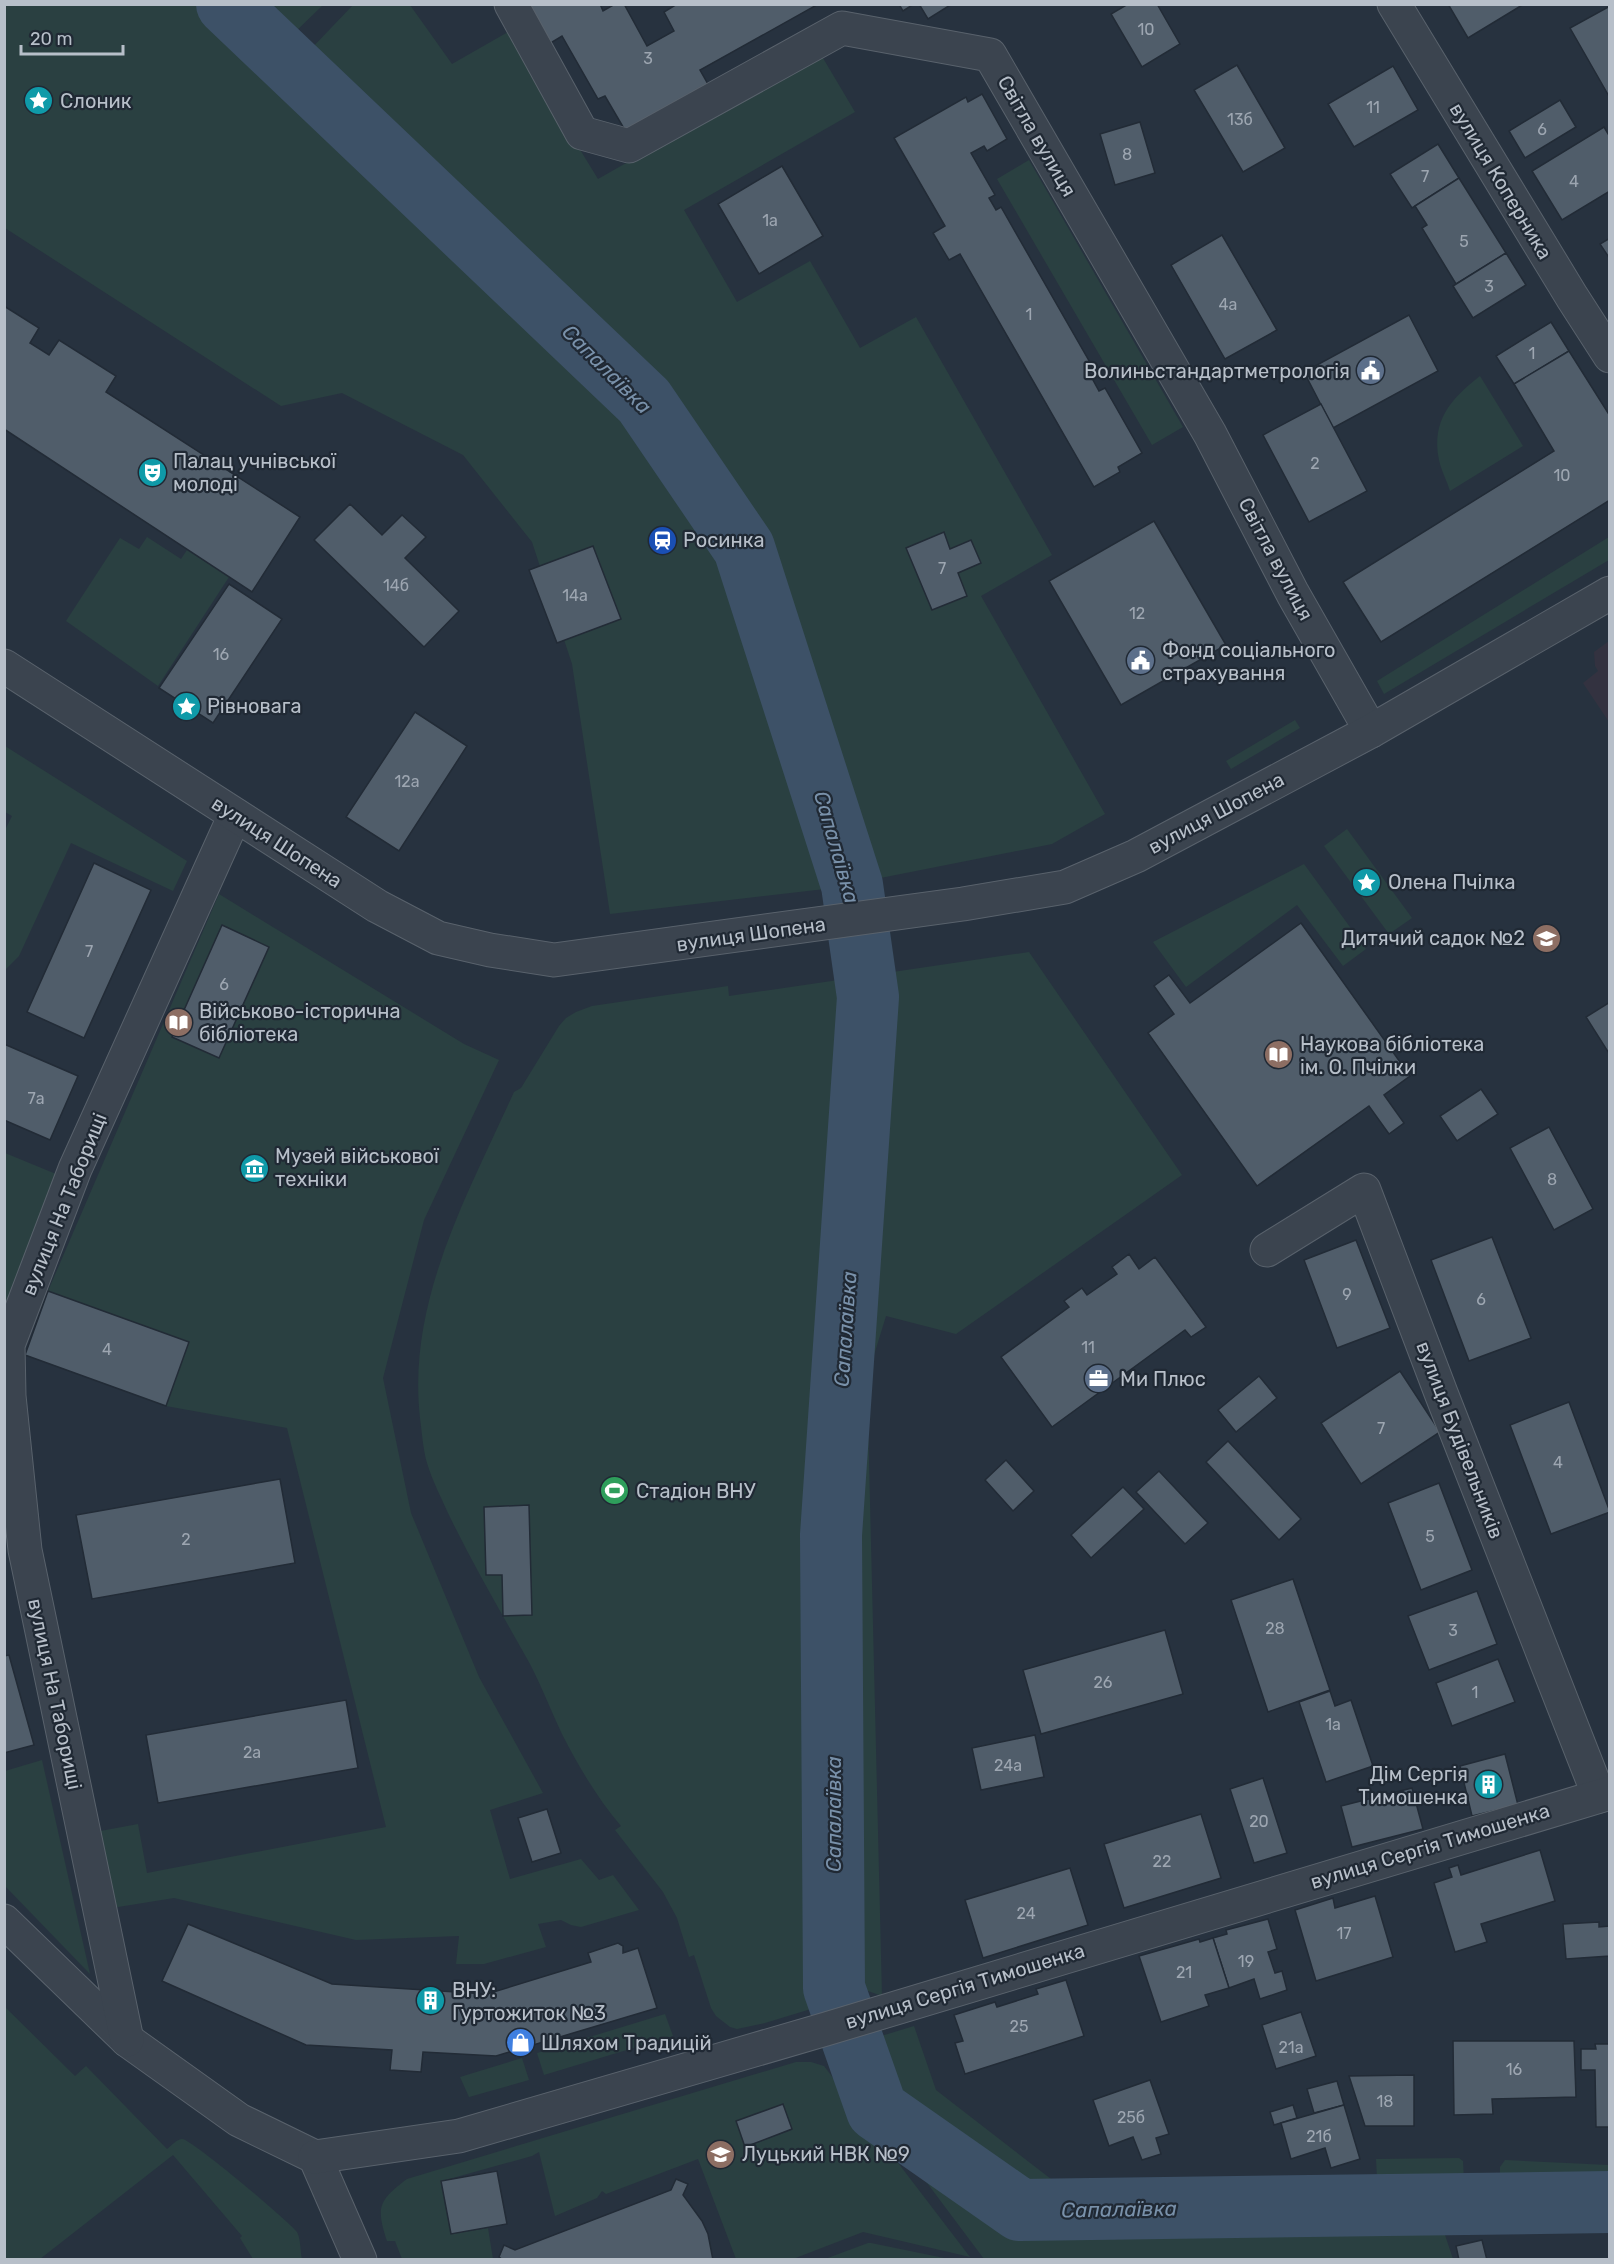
<svg xmlns="http://www.w3.org/2000/svg" width="1614" height="2264" font-family="Rubik,sans-serif">
	<rect width="100%" height="100%" fill="#27323f"/>
	<polygon fill="#333240" points="1609,641 1609,722 1583,683 1598,671 1595,666 1594,652"/>
	<g fill="#2a4041" fill-rule="evenodd">
		<polygon points="4,5 323,5 292,35 309,51 353,5 410,5 452,64 508,32 598,179 820,53 855,112 684,210 737,302 810,261 860,348 916,317 1052,555 981,596 1105,814 1052,844 825,889 610,914 572,664 532,542 463,455 342,393 281,406 5,228"/>
		<polygon points="1029,160 1183,427 1152,445 997,179"/>
		<path d="M1480,376L1523,446L1450,491C1447,481 1441,470 1439,460C1431,420 1451,399 1480,376Z"/>
		<polygon points="147,537 181,559 187,550 229,577 158,686 66,621 120,538 139,549"/>
		<polygon points="1609,537 1609,560 1384,694 1377,681"/>
		<polygon points="1295,720 1300,728 1231,769 1226,761"/>
		<polygon points="5,746 187,861 173,891 71,843 19,956 5,970 4,832 12,816 5,812"/>
		<polygon points="1347,829 1412,918 1389,934 1324,846"/>
		<polygon points="1304,864 1366,949 1343,966 1297,905 1186,987 1153,942"/>
		<polygon points="219,894 464,1044 499,1060 424,1220 383,1378 411,1513 479,1677 543,1793 490,1810 510,1879 581,1859 599,1880 613,1875 639,1910 581,1927 571,1925 561,1920 538,1924 546,1947 484,1964 456,1964 459,1936 356,1940 174,1898 112,1908 95,1832 138,1824 147,1873 386,1827 287,1428 166,1406 25,1355 48,1291"/>
		<path d="M1029,952L1182,1175L956,1334L886,1316L867,1378L882,1996L868,1991L819,2007L805,1993L811,2009L765,2023L737,2029L730,2027L716,2016L711,2008L694,1955L689,1957L677,1918L663,1892L615,1830L621,1826C598,1799 578,1766 562,1734C551,1711 542,1687 530,1664C502,1614 473,1565 448,1513C441,1497 432,1480 427,1463C423,1449 422,1433 420,1418C407,1301 467,1196 514,1092L521,1088L559,1026L566,1018L576,1012L592,1006L728,986L729,996Z"/>
		<polygon points="5,1153 56,1174 5,1305"/>
		<polygon points="42,1760 90,1974 5,1886 5,1771"/>
		<path d="M4,2006L75,2076L86,2066L167,2149C171,2146 177,2139 182,2139C190,2138 290,2222 297,2232C301,2239 300,2252 302,2259H253L240,2238L242,2236L173,2155L40,2259H5Z"/>
		<polygon points="665,2014 673,2036 544,2075 537,2053"/>
		<polygon points="914,2026 936,2090 1064,2189 1167,2203 1378,2197 1376,2159 1459,2158 1463,2161 1464,2180 1500,2178 1500,2167 1505,2160 1609,2165 1609,2222 1517,2220 1443,2229 1453,2259 984,2259 859,2092 832,2051"/>
		<polygon points="522,2058 529,2080 469,2097 460,2077"/>
		<path d="M796,2062H811L824,2066L970,2257L863,2232L793,2259H736L698,2159L606,2194L602,2191L597,2198L555,2216L539,2152L532,2156L442,2181L451,2234L488,2228L493,2259H402L395,2241H387C376,2207 378,2201 407,2179ZM782,2104L792,2130L746,2147Z"/>
		<polygon points="868,2243 871,2243 949,2259 825,2259"/>
	</g>
	<g fill="none" stroke-linecap="round" stroke-linejoin="round">
		<polyline stroke="#3d5167" stroke-width="62" points="227,4 644,401 744,548 852,885 868,997 831,1535 834,1988 877,2110 1020,2210 1610,2202"/>
	</g>
	<g fill="#505d6a" stroke="#222b36" stroke-width="1.5">
		<polygon points="527,4 600,4 603,11 615,4 624,4 647,46 674,31 664,12 677,4 814,4 815,6 700,70 709,86 626,132 605,96 598,99 562,36 549,44"/>
		<polygon points="899,4 914,4 903,11"/>
		<polygon points="919,4 952,4 928,19"/>
		<polygon points="1128,4 1157,4 1180,44 1142,67 1111,14"/>
		<polygon points="1448,4 1524,4 1468,38"/>
		<polygon points="1610,6 1610,98 1570,28"/>
		<polygon points="1237,65 1285,148 1243,172 1194,90"/>
		<polygon points="1393,66 1418,110 1354,147 1328,104"/>
		<polygon points="982,94 1007,139 987,151 984,146 971,153 995,195 989,198 996,210 1001,207 1092,366 1087,369 1099,391 1105,388 1142,453 1118,467 1120,472 1094,487 960,254 949,260 933,233 945,226 894,138 966,97 968,102"/>
		<polygon points="1560,100 1576,127 1525,158 1509,131"/>
		<polygon points="1140,122 1155,173 1115,185 1100,134"/>
		<polygon points="1604,127 1610,137 1610,191 1562,220 1532,171"/>
		<polygon points="1438,144 1459,178 1412,208 1390,174"/>
		<polygon points="782,166 823,236 759,274 718,204"/>
		<polygon points="1459,178 1506,253 1456,284 1422,228 1427,225 1415,206"/>
		<polygon points="1222,235 1277,330 1225,359 1171,265"/>
		<polygon points="1610,238 1610,259 1600,244"/>
		<polygon points="1506,253 1526,285 1473,318 1453,286"/>
		<polygon points="4,306 39,328 30,343 49,355 59,340 116,376 106,392 300,517 252,592 4,429"/>
		<polygon points="1409,315 1438,371 1333,428 1304,372"/>
		<polygon points="1551,322 1569,351 1514,384 1496,356"/>
		<polygon points="1569,351 1610,416 1610,500 1381,642 1343,582 1554,451 1514,384"/>
		<polygon points="1321,404 1367,491 1309,522 1263,435"/>
		<polygon points="350,504 382,535 402,515 426,537 405,558 459,611 424,647 314,540"/>
		<polygon points="1154,521 1226,645 1121,705 1049,581"/>
		<polygon points="944,532 950,549 971,540 981,563 958,573 967,596 932,610 906,548"/>
		<polygon points="593,546 621,619 557,643 529,570"/>
		<polygon points="229,584 282,619 213,723 159,688"/>
		<polygon points="415,712 467,746 399,851 346,817"/>
		<polygon points="94,863 151,890 84,1038 27,1012"/>
		<polygon points="1301,923 1410,1076 1384,1095 1404,1123 1389,1134 1369,1106 1257,1186 1148,1033 1174,1014 1154,986 1169,975 1190,1003"/>
		<polygon points="222,925 269,947 219,1058 172,1037"/>
		<polygon points="1610,1002 1610,1055 1586,1017"/>
		<polygon points="4,1044 78,1076 50,1140 4,1120"/>
		<polygon points="1481,1089 1498,1114 1457,1141 1440,1116"/>
		<polygon points="1549,1127 1593,1209 1554,1230 1510,1148"/>
		<polygon points="1492,1237 1531,1338 1469,1361 1431,1260"/>
		<polygon points="1356,1240 1390,1328 1337,1348 1304,1260"/>
		<polygon points="1129,1254 1139,1269 1155,1257 1206,1327 1191,1337 1185,1330 1052,1427 1001,1357 1069,1307 1064,1301 1082,1288 1087,1295 1117,1274 1112,1267"/>
		<polygon points="48,1291 189,1342 166,1406 25,1355"/>
		<polygon points="1400,1371 1440,1432 1361,1484 1321,1423"/>
		<polygon points="1259,1376 1277,1398 1236,1432 1218,1410"/>
		<polygon points="1569,1402 1610,1512 1551,1534 1510,1425"/>
		<polygon points="1228,1441 1301,1519 1279,1540 1206,1462"/>
		<polygon points="1006,1460 1034,1491 1013,1511 985,1480"/>
		<polygon points="1159,1471 1208,1523 1185,1544 1136,1492"/>
		<polygon points="280,1479 295,1563 92,1599 76,1515"/>
		<polygon points="1439,1483 1472,1570 1421,1590 1388,1503"/>
		<polygon points="1123,1487 1144,1509 1091,1558 1071,1535"/>
		<polygon points="529,1505 532,1615 503,1616 502,1575 486,1575 484,1507"/>
		<polygon points="1293,1579 1330,1690 1268,1712 1231,1600"/>
		<polygon points="1477,1591 1497,1644 1429,1670 1408,1616"/>
		<polygon points="1165,1630 1183,1694 1041,1734 1023,1670"/>
		<polygon points="9,1655 34,1745 4,1753 4,1656"/>
		<polygon points="1498,1659 1515,1702 1452,1726 1436,1683"/>
		<polygon points="1330,1691 1335,1706 1351,1700 1373,1766 1326,1782 1299,1702"/>
		<polygon points="346,1700 358,1768 158,1803 146,1735"/>
		<polygon points="1035,1735 1044,1777 981,1790 972,1748"/>
		<polygon points="1505,1754 1518,1805 1472,1816 1460,1766"/>
		<polygon points="1263,1778 1287,1853 1254,1863 1230,1789"/>
		<polygon points="1412,1788 1423,1829 1352,1847 1341,1806"/>
		<polygon points="547,1809 561,1853 532,1862 518,1818"/>
		<polygon points="1201,1814 1221,1878 1124,1908 1104,1844"/>
		<polygon points="1540,1850 1555,1901 1481,1924 1487,1942 1455,1952 1434,1883 1452,1877 1449,1868 1458,1865 1461,1875"/>
		<polygon points="1070,1868 1088,1925 983,1958 965,1900"/>
		<polygon points="1375,1896 1393,1957 1316,1981 1295,1910 1333,1898 1335,1908"/>
		<polygon points="1268,1919 1277,1949 1268,1952 1275,1973 1282,1971 1287,1990 1260,1999 1254,1979 1229,1988 1213,1938 1227,1934 1226,1930"/>
		<polygon points="1599,1922 1599,1927 1610,1926 1610,1956 1566,1959 1563,1924"/>
		<polygon points="188,1924 332,1984 487,1994 591,1962 588,1953 618,1943 623,1946 623,1953 638,1948 657,2008 496,2056 423,2052 421,2072 390,2070 392,2050 306,2045 162,1981"/>
		<polygon points="1213,1938 1229,1988 1205,1995 1209,2006 1161,2022 1139,1956 1199,1939 1200,1942"/>
		<polygon points="1066,1980 1084,2036 965,2074 955,2043 963,2041 954,2015 995,2002 997,2007 1038,1994 1036,1989"/>
		<polygon points="1301,2012 1316,2056 1276,2069 1262,2025"/>
		<polygon points="1453,2041 1574,2041 1576,2097 1492,2099 1493,2114 1454,2115"/>
		<polygon points="1595,2044 1610,2044 1610,2127 1596,2127 1595,2070 1581,2070 1581,2049 1596,2049"/>
		<polygon points="1414,2075 1414,2126 1365,2126 1349,2076"/>
		<polygon points="1150,2080 1169,2134 1156,2138 1161,2154 1142,2160 1133,2137 1109,2146 1093,2100"/>
		<polygon points="1337,2081 1344,2105 1314,2113 1307,2089"/>
		<polygon points="783,2104 792,2129 745,2147 736,2121"/>
		<polygon points="1293,2105 1297,2118 1274,2125 1270,2112"/>
		<polygon points="1344,2105 1360,2159 1331,2168 1325,2148 1291,2159 1281,2123"/>
		<polygon points="497,2171 507,2224 451,2234 441,2181"/>
		<polygon points="676,2179 688,2184 683,2195 702,2221 708,2234 713,2260 503,2260 499,2257 504,2245 515,2250 671,2190"/>
		<polygon points="1482,2240 1487,2260 1459,2260 1456,2246"/>
	</g>
	<g fill="none" stroke-linecap="round" stroke-linejoin="round">
		<defs>
			<g id="minor">
				<polyline points="511,4 582,133 629,146 842,28 990,55 1210,434 1293,594 1371,731"/>
				<polyline points="1267,1250 1364,1190 1441,1393 1599,1796"/>
				<polyline points="4,1921 127,2040 239,2120 315,2157 360,2260"/>
				<polyline points="127,2040 25,1550 9,1396 8,1345 75,1169 235,815"/>
				<polyline points="315,2157 459,2136 826,2029 1610,1793"/>
			</g>
			<g id="tertiary">
				<polyline points="1394,4 1572,297 1610,356"/>
				<polyline points="4,666 377,906 438,938 490,950 554,960 963,904 1065,887 1136,856 1371,731 1610,593"/>
			</g>
		</defs>
		<use href="#minor" stroke="#59626c" stroke-width="35"/>
		<use href="#tertiary" stroke="#59626c" stroke-width="35"/>
		<use href="#minor" stroke="#3b444f" stroke-width="33"/>
		<use href="#tertiary" stroke="#3b444f" stroke-width="33"/>
	</g>
	<defs>
		<symbol id="sight-disc" viewBox="-11 -11 22 22"><circle r="9.5" fill="#0f9aa8" stroke="#202934"/><path d="M0-6L1.8-2.2L6-1.7L2.9 1.2L3.7 5.4L0 3.3L-3.7 5.4L-2.9 1.2L-6-1.7L-1.8-2.2Z" fill="#fff"/></symbol>
		<symbol id="civic-disc" viewBox="-11 -11 22 22"><circle r="9.5" fill="#5c6f8a" stroke="#202934"/><path d="M-.6-6.5H3V-4.5H.6V-3L4-1V1h2V6H-6V1h2V-1L-.6-3ZM-1.2 2.5V6h2.4V2.5Z" fill="#fff"/></symbol>
		<symbol id="theatre-disc" viewBox="-11 -11 22 22"><circle r="9.5" fill="#0f9aa8" stroke="#202934"/><path d="M-5-5.5Q0-4 5-5.5V0Q5 5 0 6Q-5 5-5 0ZM-3.3-2.5H-1v1.5H-3.3ZM1-2.5H3.3v1.5H1ZM-2.8 1Q0 5.5 2.8 1Z" fill="#fff"/></symbol>
		<symbol id="station-disc" viewBox="-11 -11 22 22"><circle r="9.5" fill="#1a4fb4" stroke="#202934"/><path d="M-3-6H3Q5-6 5-4V2Q5 4 3 4L4.5 6H3L1.5 4h-3L-3 6H-4.5L-3 4Q-5 4-5 2V-4Q-5-6-3-6ZM-3.5-4v3h7v-3ZM-3.5 1v1.5H-2V1ZM2 1v1.5H3.5V1Z" fill="#fff"/></symbol>
		<symbol id="school-disc" viewBox="-11 -11 22 22"><circle r="9.5" fill="#8d6e63" stroke="#202934"/><path d="M0-5L7-2L0 1L-7-2ZM-4 1L0 2.5L4 1V4Q0 6-4 4Z" fill="#fff"/></symbol>
		<symbol id="library-disc" viewBox="-11 -11 22 22"><circle r="9.5" fill="#8d6e63" stroke="#202934"/><path d="M-6-4Q-3-5.5-.7-3.5V5Q-3 3-6 4ZM6-4Q3-5.5 .7-3.5V5Q3 3 6 4Z" fill="#fff"/></symbol>
		<symbol id="museum-disc" viewBox="-11 -11 22 22"><circle r="9.5" fill="#0f9aa8" stroke="#202934"/><path d="M0-6L6-3V-2H-6V-3ZM-5-1h2V3h-2ZM-1-1h2V3h-2ZM3-1h2V3H3ZM-6 4H6V6H-6Z" fill="#fff"/></symbol>
		<symbol id="office-disc" viewBox="-11 -11 22 22"><circle r="9.5" fill="#5c6f8a" stroke="#202934"/><path d="M-6-3h4V-5.5h4V-3h4V5H-6ZM-1-4.5V-3h2v-1.5ZM-6 0V1H6V0Z" fill="#fff"/></symbol>
		<symbol id="stadium-disc" viewBox="-11 -11 22 22"><circle r="9.5" fill="#2e9e5b" stroke="#202934"/><path d="M0-5a6.5 5 0 1 0 0 10a6.5 5 0 1 0 0-10ZM-3.5-1.8h7v3.6h-7Z" fill="#fff"/></symbol>
		<symbol id="building-disc" viewBox="-11 -11 22 22"><circle r="9.5" fill="#0f9aa8" stroke="#202934"/><path d="M-4-6H4V6H1V3H-1V6H-4ZM-2.5-4.3h1.7v1.8h-1.7ZM.8-4.3h1.7v1.8H.8ZM-2.5-1h1.7V.8h-1.7ZM.8-1h1.7V.8H.8Z" fill="#fff"/></symbol>
		<symbol id="shop-disc" viewBox="-11 -11 22 22"><circle r="9.5" fill="#3f7fe0" stroke="#202934"/><path d="M-5-2.5h2.3a2.7 3.5 0 0 1 5.4 0H5L5.5 6h-11ZM-1.5-2.5h3a1.5 2.3 0 0 0-3 0Z" fill="#fff"/></symbol>
	</defs>
	<g fill-rule="evenodd">
		<use href="#sight-disc" x="22" y="84" width="33" height="33"/>
		<use href="#civic-disc" x="1354" y="354" width="33" height="33"/>
		<use href="#theatre-disc" x="136" y="456" width="33" height="33"/>
		<use href="#station-disc" x="646" y="524" width="33" height="33"/>
		<use href="#civic-disc" x="1124" y="644" width="33" height="33"/>
		<use href="#sight-disc" x="170" y="690" width="33" height="33"/>
		<use href="#sight-disc" x="1350" y="866" width="33" height="33"/>
		<use href="#school-disc" x="1530" y="922" width="33" height="33"/>
		<use href="#library-disc" x="162" y="1006" width="33" height="33"/>
		<use href="#library-disc" x="1262" y="1038" width="33" height="33"/>
		<use href="#museum-disc" x="238" y="1152" width="33" height="33"/>
		<use href="#office-disc" x="1082" y="1362" width="33" height="33"/>
		<use href="#stadium-disc" x="598" y="1474" width="33" height="33"/>
		<use href="#building-disc" x="1472" y="1768" width="33" height="33"/>
		<use href="#building-disc" x="414" y="1984" width="33" height="33"/>
		<use href="#shop-disc" x="504" y="2026" width="33" height="33"/>
		<use href="#school-disc" x="704" y="2138" width="33" height="33"/>
	</g>
	<g text-anchor="middle" dominant-baseline="central" stroke-width="4.5" stroke-linejoin="round" paint-order="stroke">
		<g font-size="16" fill="#9da6b1">
			<text x="1146" y="29">10</text>
			<text x="648" y="58">3</text>
			<text x="1373" y="107">11</text>
			<text x="1240" y="119">13б</text>
			<text x="1542" y="129">6</text>
			<text x="1127" y="154">8</text>
			<text x="1425" y="176">7</text>
			<text x="1574" y="181">4</text>
			<text x="770" y="220">1а</text>
			<text x="1464" y="241">5</text>
			<text x="1489" y="286">3</text>
			<text x="1228" y="304">4а</text>
			<text x="1029" y="314">1</text>
			<text x="1532" y="353">1</text>
			<text x="1315" y="463">2</text>
			<text x="1562" y="475">10</text>
			<text x="942" y="568">7</text>
			<text x="396" y="585">14б</text>
			<text x="575" y="595">14а</text>
			<text x="1137" y="613">12</text>
			<text x="221" y="654">16</text>
			<text x="407" y="781">12а</text>
			<text x="89" y="951">7</text>
			<text x="224" y="984">6</text>
			<text x="36" y="1098">7а</text>
			<text x="1552" y="1179">8</text>
			<text x="1347" y="1294">9</text>
			<text x="1481" y="1299">6</text>
			<text x="1088" y="1347">11</text>
			<text x="107" y="1349">4</text>
			<text x="1381" y="1428">7</text>
			<text x="1558" y="1462">4</text>
			<text x="1430" y="1536">5</text>
			<text x="186" y="1539">2</text>
			<text x="1275" y="1628">28</text>
			<text x="1453" y="1630">3</text>
			<text x="1103" y="1682">26</text>
			<text x="1475" y="1692">1</text>
			<text x="1333" y="1724">1а</text>
			<text x="252" y="1752">2а</text>
			<text x="1008" y="1765">24а</text>
			<text x="1259" y="1821">20</text>
			<text x="1162" y="1861">22</text>
			<text x="1026" y="1913">24</text>
			<text x="1344" y="1933">17</text>
			<text x="1246" y="1961">19</text>
			<text x="1184" y="1972">21</text>
			<text x="1019" y="2026">25</text>
			<text x="1291" y="2047">21а</text>
			<text x="1514" y="2069">16</text>
			<text x="1385" y="2101">18</text>
			<text x="1131" y="2117">25б</text>
			<text x="1319" y="2136">21б</text>
		</g>
		<g font-size="20" fill="#b7bfc9" stroke="#202934" text-anchor="start">
			<text x="60" y="101">Слоник</text>
			<text x="1350" y="371" text-anchor="end">Волиньстандартметрологія</text>
			<text x="173" y="461">Палац учнівської<tspan x="173" dy="23">молоді</tspan></text>
			<text x="683" y="540">Росинка</text>
			<text x="1162" y="650">Фонд соціального<tspan x="1162" dy="23">страхування</tspan></text>
			<text x="207" y="706">Рівновага</text>
			<text x="1388" y="882">Олена Пчілка</text>
			<text x="1525" y="938" text-anchor="end">Дитячий садок №2</text>
			<text x="199" y="1011">Військово-історична<tspan x="199" dy="23">бібліотека</tspan></text>
			<text x="1300" y="1044">Наукова бібліотека<tspan x="1300" dy="23">ім. О. Пчілки</tspan></text>
			<text x="275" y="1156">Музей військової<tspan x="275" dy="23">техніки</tspan></text>
			<text x="1120" y="1379">Ми Плюс</text>
			<text x="636" y="1491">Стадіон ВНУ</text>
			<text x="1468" y="1774" text-anchor="end">Дім Сергія<tspan x="1468" dy="23">Тимошенка</tspan></text>
			<text x="452" y="1990">ВНУ:<tspan x="452" dy="23">Гуртожиток №3</tspan></text>
			<text x="541" y="2043">Шляхом Традицій</text>
			<text x="742" y="2154">Луцький НВК №9</text>
		</g>
		<g font-size="20" fill="#b7bfc9" stroke="#202934">
			<text transform="translate(1037 136) rotate(60)">Світла вулиця</text>
			<text transform="translate(1501 181) rotate(59)">вулиця Коперника</text>
			<text transform="translate(1276 559) rotate(62)">Світла вулиця</text>
			<text transform="translate(1216 813) rotate(-28)">вулиця Шопена</text>
			<text transform="translate(277 842) rotate(33)">вулиця Шопена</text>
			<text transform="translate(751 934) rotate(-8)">вулиця Шопена</text>
			<text transform="translate(64 1204) rotate(-68)">вулиця На Таборищі</text>
			<text transform="translate(1460 1440) rotate(69)">вулиця Будівельників</text>
			<text transform="translate(55 1694) rotate(78)">вулиця На Таборищі</text>
			<text transform="translate(1430 1846) rotate(-17)">вулиця Сергія Тимошенка</text>
			<text transform="translate(965 1986) rotate(-17)">вулиця Сергія Тимошенка</text>
		</g>
		<g font-size="21" font-style="italic" fill="#7991aa" stroke="#202934">
			<text transform="translate(607 369) rotate(45)">Сапалаївка</text>
			<text transform="translate(837 847) rotate(74)">Сапалаївка</text>
			<text transform="translate(845 1329) rotate(-86)">Сапалаївка</text>
			<text transform="translate(833 1814) rotate(-90)">Сапалаївка</text>
			<text transform="translate(1119 2209) rotate(-1)">Сапалаївка</text>
		</g>
	</g>
	<rect width="1614" height="2264" fill="none" stroke="#b7bfc9" stroke-width="12"/>
	<path d="M21 45v9h102v-9" fill="none" stroke="#b7bfc9" stroke-width="3"/>
	<text x="30" y="45" font-size="18" fill="#b7bfc9" stroke="#202934" stroke-width="4.5" paint-order="stroke">20 m</text>
</svg>
